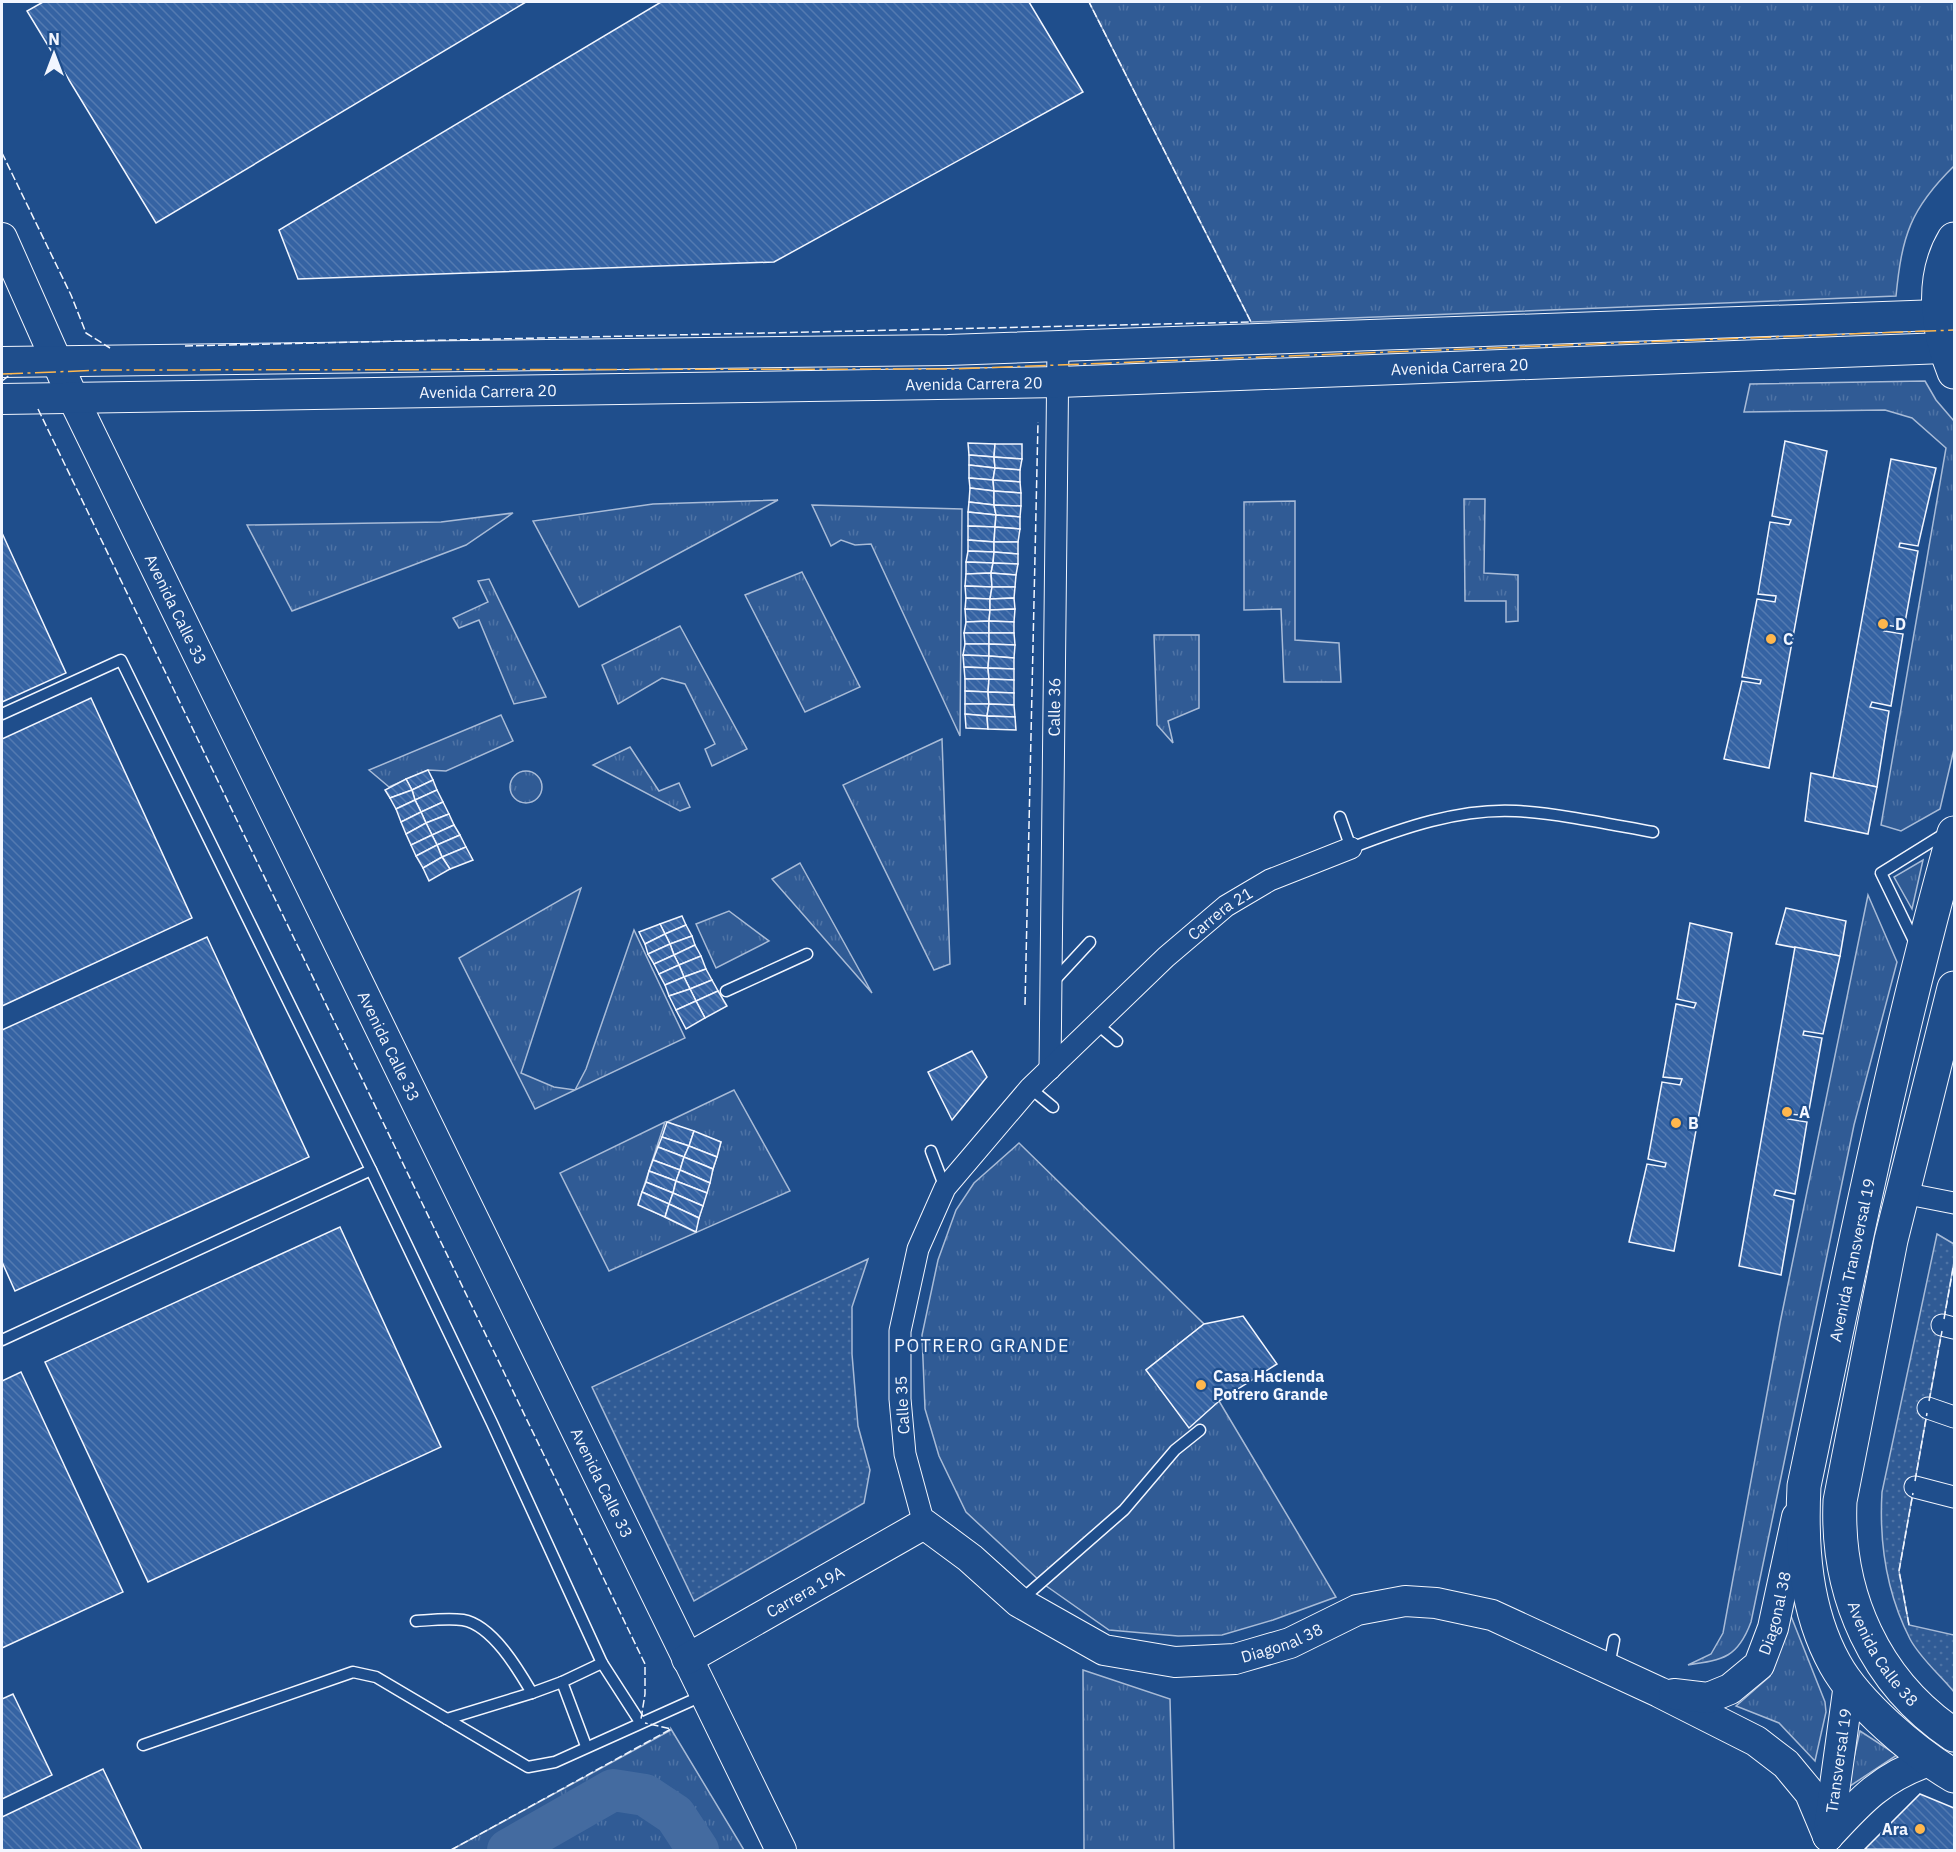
<svg xmlns="http://www.w3.org/2000/svg" width="1956" height="1852" font-family="'IBM Plex Sans',sans-serif">
	<defs>
		<pattern id="grass-tufts" width="24" height="20" patternUnits="userSpaceOnUse" patternTransform="scale(1.5)"><rect width="24" height="20" fill="#305b95"/><path d="M3 7l-1-3M5 7V3M7 7l1-3M15 17l-1-3M17 17v-4M19 17l1-3" fill="none" stroke="#4e73a5"/></pattern>
		<pattern id="park-dots" width="8" height="8" patternUnits="userSpaceOnUse" patternTransform="scale(1.5)"><rect width="8" height="8" fill="#305b95"/><path d="M2 2h.1M6 6h.1" fill="none" stroke="#4e73a5" stroke-width="1.8" stroke-linecap="round"/></pattern>
		<pattern id="building-back-hatch" width="6" height="6" patternUnits="userSpaceOnUse" patternTransform="scale(1.5)"><rect width="6" height="6" fill="#3563a3"/><path d="M-1 5l2 2M0 0l6 6M5-1l2 2" fill="none" stroke="#537ab1"/></pattern>
	</defs>
	<rect width="100%" height="100%" fill="#1f4e8c"/>
	<g fill="url(#grass-tufts)" stroke="#a8bbd7" stroke-width="1.5">
		<path d="M1089,2H1954V166C1910,209 1902,236 1896,296L1251,322Z"/>
		<polygon points="1925,381 1936,400 1954,421 1954,749 1940,809 1901,831 1881,825 1946,448 1912,418 1885,410 1744,412 1750,384"/>
		<polygon points="1464,499 1485,499 1484,573 1518,575 1518,621 1506,622 1506,601 1465,601"/>
		<polygon points="778,500 579,607 533,521 653,504"/>
		<polygon points="1295,501 1295,640 1339,643 1341,682 1284,682 1281,609 1244,610 1244,502"/>
		<polygon points="812,505 962,509 960,736 871,544 855,545 841,540 831,546"/>
		<polygon points="513,513 466,545 292,611 247,525 441,522"/>
		<polygon points="802,572 860,687 805,712 745,595"/>
		<polygon points="489,579 546,697 514,704 479,620 459,628 453,618 488,602 478,581"/>
		<polygon points="680,626 747,749 712,766 705,749 715,744 685,684 662,678 618,704 602,665"/>
		<polygon points="1154,635 1199,635 1199,708 1168,721 1173,743 1157,725"/>
		<polygon points="501,715 513,741 446,771 428,770 389,787 369,770"/>
		<polygon points="942,739 950,964 934,970 843,785"/>
		<polygon points="630,747 659,791 679,783 690,807 680,811 593,765"/>
		<circle cx="526" cy="787" r="16"/>
		<polygon points="1923,860 1912,909 1894,877"/>
		<polygon points="800,863 872,993 772,879"/>
		<polygon points="581,888 521,1073 554,1087 575,1090 586,1069 634,930 685,1038 535,1109 459,958"/>
		<path d="M1868,895L1897,962L1854,1125L1751,1622C1738,1657 1724,1660 1688,1665L1711,1654L1723,1633L1780,1323Z"/>
		<polygon points="729,911 769,941 716,968 696,924"/>
		<polygon points="734,1090 790,1191 609,1271 560,1173 665,1122 638,1204 695,1232 721,1142 667,1122"/>
		<polygon points="1019,1143 1204,1324 1146,1370 1189,1427 1219,1401 1336,1597 1273,1620 1222,1635 1178,1636 1109,1630 1042,1583 966,1512 939,1456 925,1409 922,1335 938,1260 956,1210 974,1183"/>
		<polygon points="1787,1606 1825,1702 1826,1712 1815,1761 1779,1723 1736,1706 1770,1676"/>
		<polygon points="1083,1670 1170,1699 1174,1850 1084,1850"/>
		<polygon points="671,1729 744,1850 451,1850 671,1730"/>
		<polygon points="1860,1731 1897,1755 1847,1788"/>
	</g>
	<g fill="url(#park-dots)" stroke="#a8bbd7" stroke-width="1.5">
		<path d="M1937,1234L1954,1244V1262L1899,1571L1909,1625L1954,1635V1692C1941,1676 1920,1658 1910,1639C1886,1592 1879,1543 1882,1492Z"/>
		<polygon points="868,1259 852,1307 852,1354 858,1426 870,1470 864,1503 694,1601 592,1387"/>
	</g>
	<g fill="none" stroke-linecap="round" stroke-linejoin="round">
		<polyline stroke="#446ba0" stroke-width="42" points="508,1850 613,1790 645,1795 675,1815 698,1850"/>
	</g>
	<g fill="url(#building-back-hatch)" stroke="#f2f6ff" stroke-width="1.5">
		<polygon points="43,2 526,2 156,223 27,11"/>
		<polygon points="661,2 1029,2 1083,92 774,262 298,279 279,230"/>
		<polygon points="1785,441 1827,451 1769,768 1724,759 1742,681 1760,684 1761,680 1742,677 1757,599 1775,602 1776,596 1758,594 1770,522 1789,525 1791,520 1772,516"/>
		<polygon points="968,443 995,444 994,457 969,455"/>
		<polygon points="995,444 1022,444 1022,459 994,457"/>
		<polygon points="969,455 994,457 995,468 969,465"/>
		<polygon points="994,457 1022,459 1020,470 995,468"/>
		<polygon points="1891,459 1936,468 1918,546 1900,543 1899,547 1918,551 1904,628 1886,625 1884,631 1903,634 1891,706 1872,702 1870,707 1889,711 1877,787 1833,778"/>
		<polygon points="969,465 995,468 993,480 969,478"/>
		<polygon points="995,468 1020,470 1020,482 993,480"/>
		<polygon points="969,478 993,480 994,491 970,488"/>
		<polygon points="993,480 1020,482 1021,493 994,491"/>
		<polygon points="970,488 994,491 994,505 969,502"/>
		<polygon points="994,491 1021,493 1021,506 994,505"/>
		<polygon points="969,502 994,505 996,515 968,512"/>
		<polygon points="994,505 1021,506 1020,517 996,515"/>
		<polygon points="968,512 996,515 995,527 968,526"/>
		<polygon points="996,515 1020,517 1020,529 995,527"/>
		<polygon points="968,526 995,527 994,542 968,540"/>
		<polygon points="995,527 1020,529 1018,542 994,542"/>
		<polygon points="2,533 66,673 2,702"/>
		<polygon points="968,540 994,542 994,552 968,551"/>
		<polygon points="994,542 1018,542 1018,554 994,552"/>
		<polygon points="968,551 994,552 993,563 966,562"/>
		<polygon points="994,552 1018,554 1018,564 993,563"/>
		<polygon points="966,562 993,563 991,573 966,574"/>
		<polygon points="993,563 1018,564 1016,575 991,573"/>
		<polygon points="991,573 992,587 965,586 966,574"/>
		<polygon points="991,573 1016,575 1015,587 992,587"/>
		<polygon points="965,586 992,587 990,599 966,598"/>
		<polygon points="992,587 1015,587 1014,598 990,599"/>
		<polygon points="966,598 990,599 990,610 965,609"/>
		<polygon points="1014,598 1015,609 990,610 990,599"/>
		<polygon points="965,609 990,610 989,621 966,622"/>
		<polygon points="1015,609 1014,622 989,621 990,610"/>
		<polygon points="989,621 989,633 964,633 966,622"/>
		<polygon points="989,621 1014,622 1014,633 989,633"/>
		<polygon points="964,633 989,633 989,644 965,644"/>
		<polygon points="989,633 1014,633 1015,645 989,644"/>
		<polygon points="965,644 989,644 989,656 963,655"/>
		<polygon points="989,644 1015,645 1014,658 989,656"/>
		<polygon points="963,655 989,656 988,668 964,667"/>
		<polygon points="989,656 1014,658 1014,669 988,668"/>
		<polygon points="964,667 988,668 989,679 965,679"/>
		<polygon points="988,668 1014,669 1014,680 989,679"/>
		<polygon points="965,679 989,679 988,692 965,691"/>
		<polygon points="989,679 1014,680 1014,693 988,692"/>
		<polygon points="965,691 988,692 989,704 965,704"/>
		<polygon points="988,692 1014,693 1014,705 989,704"/>
		<polygon points="91,698 192,918 2,1006 2,739"/>
		<polygon points="965,704 989,704 987,716 965,714"/>
		<polygon points="989,704 1014,705 1015,717 987,716"/>
		<polygon points="965,714 987,716 988,729 966,728"/>
		<polygon points="987,716 1015,717 1016,730 988,729"/>
		<polygon points="428,770 433,780 412,790 406,779"/>
		<polygon points="1811,773 1877,787 1868,834 1805,821"/>
		<polygon points="406,779 412,790 390,798 385,790"/>
		<polygon points="433,780 437,790 415,800 412,790"/>
		<polygon points="412,790 415,800 396,809 390,798"/>
		<polygon points="437,790 443,802 421,812 415,800"/>
		<polygon points="415,800 421,812 401,822 396,809"/>
		<polygon points="443,802 449,814 426,823 421,812"/>
		<polygon points="421,812 426,823 406,834 401,822"/>
		<polygon points="449,814 454,825 432,835 426,823"/>
		<polygon points="426,823 432,835 411,845 406,834"/>
		<polygon points="454,825 460,835 437,845 432,835"/>
		<polygon points="432,835 437,845 416,856 411,845"/>
		<polygon points="460,835 466,847 442,857 437,845"/>
		<polygon points="437,845 442,857 423,868 416,856"/>
		<polygon points="466,847 473,860 450,869 442,857"/>
		<polygon points="442,857 450,869 429,881 423,868"/>
		<polygon points="1786,908 1846,921 1840,956 1776,944"/>
		<polygon points="682,916 686,925 665,934 660,924"/>
		<polygon points="1690,923 1732,933 1674,1251 1629,1242 1647,1164 1665,1167 1666,1163 1648,1159 1662,1082 1680,1085 1682,1079 1663,1077 1676,1004 1694,1008 1696,1003 1677,999"/>
		<polygon points="660,924 665,934 645,944 639,932"/>
		<polygon points="686,925 692,936 670,944 665,934"/>
		<polygon points="665,934 670,944 648,954 645,944"/>
		<polygon points="692,936 695,945 674,955 670,944"/>
		<polygon points="207,937 309,1157 15,1291 2,1262 2,1030"/>
		<polygon points="670,944 674,955 654,964 648,954"/>
		<polygon points="695,945 701,956 679,965 674,955"/>
		<polygon points="1795,947 1840,956 1823,1034 1804,1031 1803,1035 1822,1038 1808,1116 1790,1114 1788,1119 1807,1122 1795,1194 1776,1190 1774,1195 1794,1200 1781,1275 1739,1266"/>
		<polygon points="674,955 679,965 659,974 654,964"/>
		<polygon points="701,956 706,969 684,977 679,965"/>
		<polygon points="679,965 684,977 665,985 659,974"/>
		<polygon points="706,969 712,980 690,989 684,977"/>
		<polygon points="684,977 690,989 669,996 665,985"/>
		<polygon points="712,980 718,991 696,1001 690,989"/>
		<polygon points="690,989 696,1001 676,1010 669,996"/>
		<polygon points="718,991 727,1006 705,1018 696,1001"/>
		<polygon points="696,1001 705,1018 686,1029 676,1010"/>
		<polygon points="972,1051 987,1077 952,1120 928,1072"/>
		<polygon points="667,1122 694,1131 689,1146 662,1137"/>
		<polygon points="694,1131 721,1142 717,1157 689,1146"/>
		<polygon points="662,1137 689,1146 684,1157 658,1147"/>
		<polygon points="689,1146 717,1157 713,1169 684,1157"/>
		<polygon points="658,1147 684,1157 680,1170 653,1160"/>
		<polygon points="684,1157 713,1169 710,1183 680,1170"/>
		<polygon points="653,1160 680,1170 676,1181 649,1171"/>
		<polygon points="680,1170 710,1183 707,1193 676,1181"/>
		<polygon points="649,1171 676,1181 673,1193 646,1182"/>
		<polygon points="676,1181 707,1193 703,1206 673,1193"/>
		<polygon points="646,1182 673,1193 669,1204 642,1192"/>
		<polygon points="642,1192 669,1204 665,1217 638,1205"/>
		<polygon points="673,1193 703,1206 699,1218 669,1204"/>
		<polygon points="669,1204 699,1218 696,1232 665,1217"/>
		<polygon points="340,1227 441,1447 148,1582 45,1362"/>
		<polygon points="1243,1316 1277,1364 1219,1401 1189,1428 1146,1370 1204,1324"/>
		<polygon points="21,1372 123,1592 2,1648 2,1381"/>
		<polygon points="13,1694 52,1775 2,1799 2,1699"/>
		<polygon points="103,1769 142,1850 2,1850 2,1817"/>
		<polygon points="1920,1794 1954,1808 1954,1850 1865,1849"/>
	</g>
	<g fill="none" stroke-linecap="round" stroke-linejoin="round">
		<defs>
			<g id="lane">
				<polyline points="2,714 121,660 371,1170 492,1423 602,1663 640,1722"/>
				<path d="M1340,817L1351,848C1402,828 1460,808 1516,811C1562,814 1608,824 1653,832"/>
				<polyline points="1916,945 1881,873 1947,832"/>
				<polyline points="1053,982 1090,942"/>
				<polyline points="726,991 807,954"/>
				<polyline points="1098,1025 1117,1041"/>
				<polyline points="1030,1088 1053,1107"/>
				<polyline points="931,1151 945,1188"/>
				<polyline points="2,1340 371,1170"/>
				<polyline points="1021,1600 1124,1510 1175,1450 1200,1430"/>
				<path d="M416,1621C431,1620 448,1618 463,1620C492,1625 518,1669 532,1693L562,1682L602,1663"/>
				<polyline points="1609,1666 1614,1640"/>
				<polyline points="562,1682 586,1746"/>
				<polyline points="447,1719 532,1693"/>
				<polyline points="143,1745 353,1672 376,1677 528,1767 555,1762 704,1695"/>
			</g>
			<g id="street">
				<path id="s1" d="M1050,1069L1058,346"/>
				<polyline points="1903,1193 1954,1203"/>
				<polyline points="1942,1325 1954,1328"/>
				<polyline points="1928,1408 1954,1417"/>
				<polyline points="1915,1487 1954,1497"/>
				<path id="s2" d="M924,1524L905,1454L900,1399V1331L918,1249L945,1188L1030,1088L1166,957L1226,906L1270,880L1351,848"/>
			</g>
			<g id="secondary">
				<path id="s3" d="M2,238L73,398L781,1850"/>
				<polyline points="2,362 948,350 1939,315"/>
				<path id="s4" d="M2,399L1059,382L1944,348"/>
				<path id="s5" d="M687,1659L924,1524L970,1558L1019,1602L1104,1650L1175,1662L1235,1659L1290,1643L1357,1610L1405,1601L1436,1603L1492,1615L1659,1692L1756,1741L1786,1764L1810,1793L1828,1836"/>
				<path id="s6" d="M1674,1694L1708,1698L1730,1689L1759,1665L1773,1628L1797,1517"/>
				<path id="s7" d="M1828,1836L1849,1684"/>
				<path d="M1828,1836C1861,1800 1882,1777 1929,1761"/>
			</g>
			<g id="primary">
				<path d="M1954,239C1930,279 1937,331 1954,372"/>
				<path d="M1954,833C1894,1048 1850,1267 1804,1486C1801,1546 1805,1610 1835,1664C1857,1704 1915,1753 1954,1776"/>
				<path id="s8" d="M1954,988L1891,1240L1840,1501C1836,1595 1875,1682 1954,1735"/>
			</g>
		</defs>
		<use href="#lane" stroke="#f2f6ff" stroke-width="13"/>
		<use href="#street" stroke="#f2f6ff" stroke-width="23"/>
		<use href="#secondary" stroke="#f2f6ff" stroke-width="32"/>
		<use href="#primary" stroke="#f2f6ff" stroke-width="35"/>
		<use href="#lane" stroke="#1f4e8c" stroke-width="10"/>
		<use href="#street" stroke="#1f4e8c" stroke-width="21"/>
		<use href="#secondary" stroke="#1f4e8c" stroke-width="30"/>
		<use href="#primary" stroke="#1f4e8c" stroke-width="33"/>
		<g stroke="#f2f6ff" stroke-width="1.5" stroke-dasharray="8 3" stroke-linecap="butt">
			<polyline points="2,153 71,295 86,333 110,348"/>
			<polyline points="185,346 1251,322 1089,2"/>
			<polyline points="2,381 11,374"/>
			<polyline points="38,409 645,1664 645,1694 641,1719"/>
			<polyline points="1025,1005 1038,422"/>
			<polyline points="1944,1319 1954,1263"/>
			<polyline points="1929,1401 1942,1331"/>
			<polyline points="1915,1481 1927,1413"/>
			<polyline points="1909,1625 1899,1571 1913,1493"/>
			<polyline points="451,1850 671,1729 645,1723"/>
		</g>
		<polyline stroke="#ffb74d" stroke-width="1.5" stroke-dasharray="21 4.5 3 4.5" stroke-linecap="butt" points="2,374 104,370 955,369 1954,330"/>
	</g>
	<g fill="#ffb74d" stroke="#1f4e8c" stroke-width="2">
		<circle cx="1883" cy="624" r="6"/>
		<circle cx="1771" cy="639" r="6"/>
		<circle cx="1787" cy="1112" r="6"/>
		<circle cx="1676" cy="1123" r="6"/>
		<circle cx="1201" cy="1385" r="6"/>
		<circle cx="1920" cy="1829" r="6"/>
	</g>
	<g text-anchor="middle" dominant-baseline="central" stroke-width="4.5" stroke-linejoin="round" paint-order="stroke">
		<g font-size="16" fill="#f2f6ff" stroke="#1f4e8c">
			<text stroke="none"><textPath href="#s4" startOffset="1458">Avenida Carrera 20</textPath></text>
			<text stroke="none"><textPath href="#s4" startOffset="972">Avenida Carrera 20</textPath></text>
			<text stroke="none"><textPath href="#s4" startOffset="486">Avenida Carrera 20</textPath></text>
			<text stroke="none"><textPath href="#s3" startOffset="410">Avenida Calle 33</textPath></text>
			<text stroke="none"><textPath href="#s1" startOffset="362">Calle 36</textPath></text>
			<text stroke="none"><textPath href="#s2" startOffset="736">Carrera 21</textPath></text>
			<text stroke="none"><textPath href="#s3" startOffset="896">Avenida Calle 33</textPath></text>
			<text transform="translate(1852 1260) rotate(-78)">Avenida Transversal 19</text>
			<text transform="translate(902 1405) rotate(-93)">Calle 35</text>
			<text stroke="none"><textPath href="#s3" startOffset="1382">Avenida Calle 33</textPath></text>
			<text stroke="none"><textPath href="#s5" startOffset="136">Carrera 19A</textPath></text>
			<text stroke="none"><textPath href="#s6" startOffset="150">Diagonal 38</textPath></text>
			<text stroke="none"><textPath href="#s5" startOffset="675">Diagonal 38</textPath></text>
			<text stroke="none"><textPath href="#s8" startOffset="688">Avenida Calle 38</textPath></text>
			<text stroke="none"><textPath href="#s7" startOffset="76">Transversal 19</textPath></text>
		</g>
		<g font-size="16" font-weight="bold" fill="#f2f6ff" stroke="#1f4e8c" text-anchor="start">
			<text x="1895" y="624">D</text>
			<text x="1783" y="639">C</text>
			<text x="1799" y="1112">A</text>
			<text x="1688" y="1123">B</text>
			<text x="1213" y="1376">Casa Hacienda<tspan x="1213" dy="18">Potrero Grande</tspan></text>
			<text x="1908" y="1829" text-anchor="end">Ara</text>
		</g>
		<g font-size="18" letter-spacing="1.5" fill="#f2f6ff" stroke="#1f4e8c">
			<text x="982" y="1345">POTRERO GRANDE</text>
		</g>
	</g>
	<rect width="1956" height="1852" fill="none" stroke="#f2f6ff" stroke-width="6"/>
	<g transform="translate(54 54)" stroke="#1f4e8c" stroke-width="4.5" paint-order="stroke">
	<path d="M0-4.5L10 22L0 15L-10 22Z" fill="#f2f6ff"/>
	<text y="-9" font-size="16" font-weight="bold" text-anchor="middle" fill="#f2f6ff">N</text>
	</g>
</svg>
